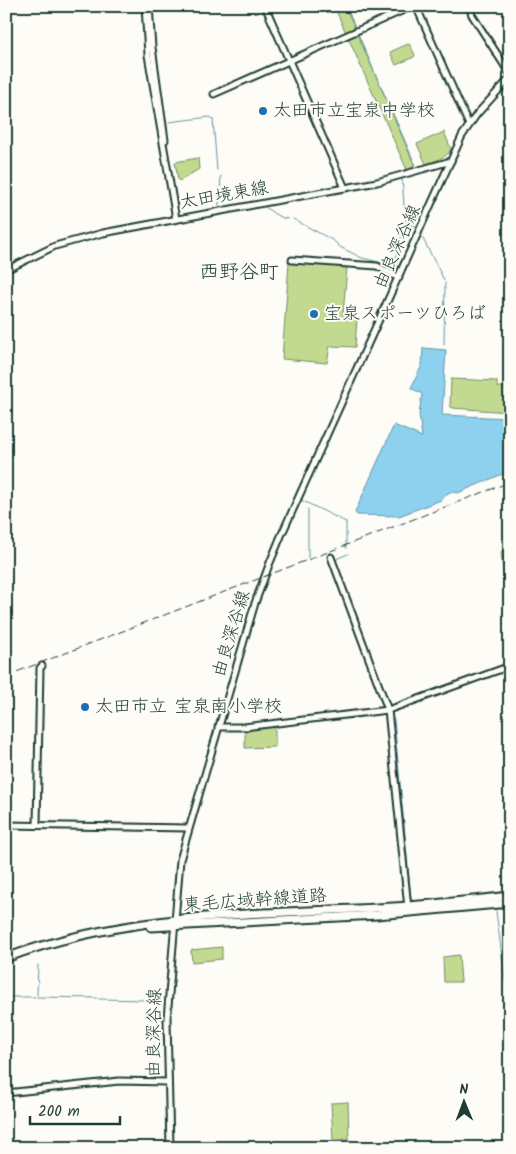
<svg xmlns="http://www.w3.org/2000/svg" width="516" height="1154" font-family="Kalam,'Klee One',sans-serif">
	<rect width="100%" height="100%" fill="#fdfcf7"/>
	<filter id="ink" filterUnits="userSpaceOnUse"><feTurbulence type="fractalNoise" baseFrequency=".02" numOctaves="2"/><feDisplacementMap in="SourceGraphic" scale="10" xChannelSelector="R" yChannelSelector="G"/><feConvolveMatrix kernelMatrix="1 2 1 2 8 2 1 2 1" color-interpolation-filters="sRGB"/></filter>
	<g filter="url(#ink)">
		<g fill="#c2da90" stroke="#708c62">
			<polygon points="334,6 346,6 414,164 412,169 407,170"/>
			<polygon points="408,44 410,45 415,55 414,57 396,65 390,52"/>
			<path d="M444,132L451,149C446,159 436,160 426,164L417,144Z"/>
			<polygon points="198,158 199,169 180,181 178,180 175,162"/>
			<polygon points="291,262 347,267 343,315 357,318 355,347 330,346 327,363 282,359 289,263"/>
			<polygon points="451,379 497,381 497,387 510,387 510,412 452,408 450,406"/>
			<polygon points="510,546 510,592 504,578 501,552 505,547"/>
			<polygon points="275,724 275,747 245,748 245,728"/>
			<polygon points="222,947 222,959 192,962 191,950"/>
			<polygon points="459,955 461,982 444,982 443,957"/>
			<polygon points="348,1102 349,1139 333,1140 331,1103"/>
		</g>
		<polygon fill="#8dd1ef" stroke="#6196a4" points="423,348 446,350 442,415 510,418 510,455 507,472 458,493 450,492 445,495 441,500 399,516 357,515 355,512 394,425 422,437 419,414 422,394 411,388 422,365"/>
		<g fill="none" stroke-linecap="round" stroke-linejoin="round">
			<g stroke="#6196a4" stroke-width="1">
				<polyline points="345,6 355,28"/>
				<polyline points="357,34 386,98"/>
				<polyline points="387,100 415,164 412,169 404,172"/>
				<polyline points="169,122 210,117 213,119 217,170"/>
				<polyline points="402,176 404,206 408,223 418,228"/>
				<polyline points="220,196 221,176"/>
				<polyline points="219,201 219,208 221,209"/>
				<polyline points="242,205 260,201"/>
				<path d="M264,206C271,211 278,218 288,219"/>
				<polyline points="293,219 334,241 340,247 362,258 379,262 397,273"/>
				<polyline points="421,235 444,280"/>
				<polyline points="393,268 406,217"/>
				<polyline points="444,345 445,283"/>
				<polyline points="301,500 346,522"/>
				<polyline points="346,548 346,522"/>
				<polyline points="308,558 308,509"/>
				<polyline points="340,573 336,561 338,558 348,554"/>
				<polyline points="345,588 389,703"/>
				<polyline points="394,719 411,899 414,901 493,894"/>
				<polyline points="496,911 510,1017"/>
				<polyline points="37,995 38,965"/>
				<polyline points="6,997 35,997"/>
				<polyline points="37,997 97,998"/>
				<polyline points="99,999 146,1000"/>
			</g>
			<polyline stroke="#8dd1ef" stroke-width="5.5" points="6,1137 13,1148"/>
			<defs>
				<g id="secondary">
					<polyline points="145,6 148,55 176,219"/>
					<polyline points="149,6 152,47 165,140"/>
					<polyline points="265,6 345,188"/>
					<polyline points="416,6 469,125"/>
					<polyline points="469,6 472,15 510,74"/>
					<polyline points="214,94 413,6"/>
					<polyline points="292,260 377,266 399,278"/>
					<polyline points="6,270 55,246 103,233 377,182 451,161"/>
					<polyline points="331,557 388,710 408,908"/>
					<polyline points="218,727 244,727 388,710 510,666"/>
					<polyline points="6,825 188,828"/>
					<polyline points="37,825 40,668 42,666"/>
					<polyline points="6,1093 119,1081 167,1082"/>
					<polyline points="170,1148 167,1019 180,860 255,603 269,565 281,536 462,136 477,114 510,78"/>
				</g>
				<g id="highway">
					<polyline points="151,927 377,915 510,903"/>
					<path d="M6,958C124,913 253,914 377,908C422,906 466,901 510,896"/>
				</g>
			</defs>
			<use href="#secondary" stroke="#1f3d34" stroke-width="9"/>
			<use href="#highway" stroke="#1f3d34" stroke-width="11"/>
			<use href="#secondary" stroke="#fdfcf7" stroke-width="5"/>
			<use href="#highway" stroke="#fdfcf7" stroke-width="7"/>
			<polyline stroke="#1f3d34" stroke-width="1" stroke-dasharray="8 4" stroke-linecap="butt" points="6,676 510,482"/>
		</g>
	</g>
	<g fill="#1f6fb2" stroke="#fdfcf7" stroke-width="2">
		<circle cx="263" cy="111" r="5"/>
		<circle cx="314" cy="314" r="5"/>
		<circle cx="85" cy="707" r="5"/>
	</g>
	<g text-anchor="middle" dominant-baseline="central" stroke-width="4" stroke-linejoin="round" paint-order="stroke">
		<g font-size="18" fill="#1f3d34" stroke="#fdfcf7" text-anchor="start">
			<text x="273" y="111">太田市立宝泉中学校</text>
			<text x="324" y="314">宝泉スポーツひろば</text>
			<text x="95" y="707">太田市立 宝泉南小学校</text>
		</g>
		<g font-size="18" fill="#1f3d34" stroke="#fdfcf7">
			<text transform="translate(224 196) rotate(-10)">太田境東線</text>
			<text transform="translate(398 247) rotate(-66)">由良深谷線</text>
			<text transform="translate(232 634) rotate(-73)">由良深谷線</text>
			<text transform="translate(255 901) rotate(-4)">東毛広域幹線道路</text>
			<text transform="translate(155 1033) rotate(-89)">由良深谷線</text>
		</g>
		<g font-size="20" fill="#1f3d34" stroke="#fdfcf7">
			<text x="239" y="273">西野谷町</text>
		</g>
	</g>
	<rect width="516" height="1154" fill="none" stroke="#fdfcf7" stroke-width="25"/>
	<rect x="12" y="12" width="491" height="1129" fill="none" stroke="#1f3d34" stroke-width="2" filter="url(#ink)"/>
	<g transform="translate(464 1102) rotate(359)" stroke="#fdfcf7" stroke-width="4" paint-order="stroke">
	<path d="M0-4L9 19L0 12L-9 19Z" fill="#1f3d34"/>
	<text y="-8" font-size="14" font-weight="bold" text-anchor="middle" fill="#1f3d34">N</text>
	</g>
	<path d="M30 1116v8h90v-8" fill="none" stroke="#1f3d34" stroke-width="2.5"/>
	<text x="38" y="1116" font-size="15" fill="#1f3d34" stroke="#fdfcf7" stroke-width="4" paint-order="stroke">200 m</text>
</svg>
